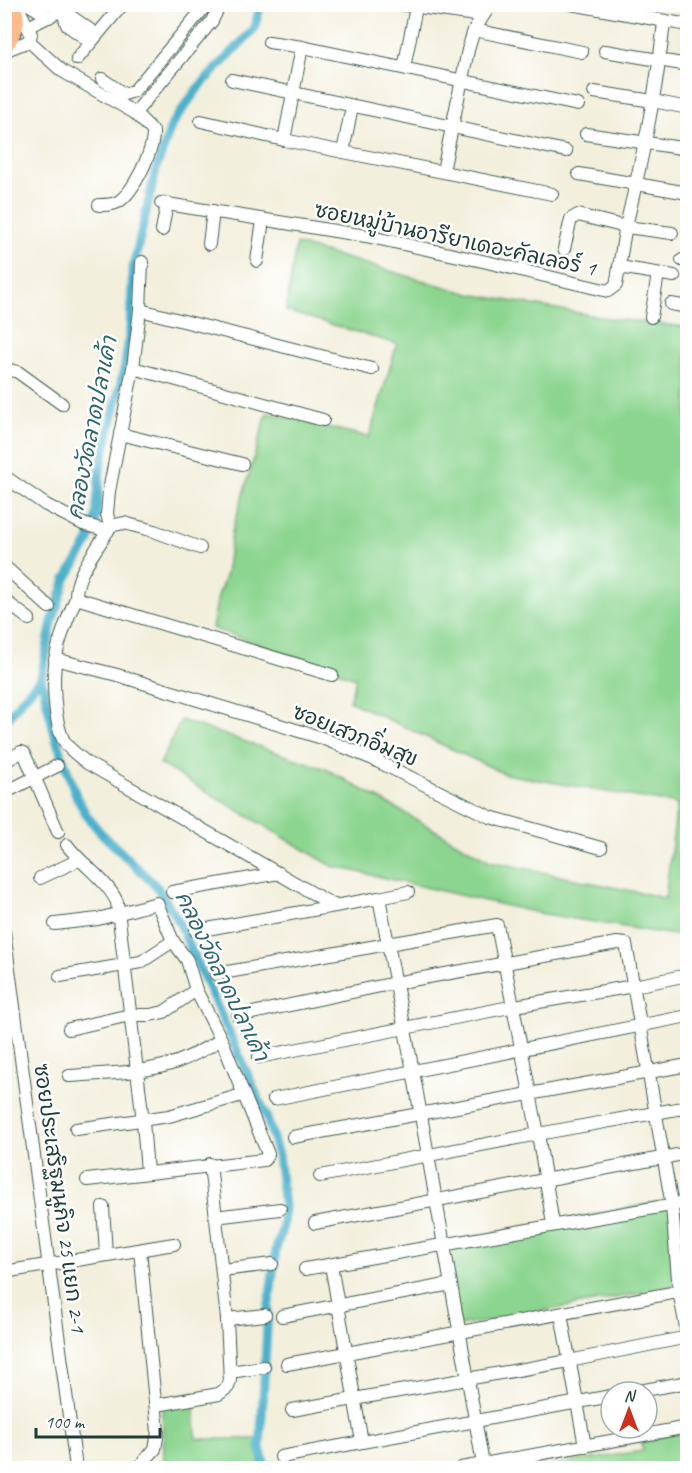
<svg xmlns="http://www.w3.org/2000/svg" width="692" height="1473" font-family="Caveat,'Playpen Sans Thai',sans-serif">
	<rect width="100%" height="100%" fill="#fff"/>
	<filter id="ink" filterUnits="userSpaceOnUse"><feTurbulence type="fractalNoise" baseFrequency=".0167" numOctaves="2"/><feDisplacementMap in="SourceGraphic" scale="12" xChannelSelector="R" yChannelSelector="G"/><feConvolveMatrix kernelMatrix="1 2 1 2 8 2 1 2 1" color-interpolation-filters="sRGB"/></filter>
	<filter id="wash" filterUnits="userSpaceOnUse"><feTurbulence type="fractalNoise" baseFrequency=".008" numOctaves="4" result="noise"/><feDisplacementMap in="SourceGraphic" scale="24" xChannelSelector="R" yChannelSelector="G"/><feGaussianBlur stdDeviation="1.35" result="paint"/><feColorMatrix in="noise" values="0 0 0 0 0 0 0 0 0 0 0 0 0 0 0 0 0 1.4 0 .05"/><feComposite in="paint" operator="in"/></filter>
	<g filter="url(#wash)">
		<rect width="100%" height="100%" fill="#f2efdc"/>
		<g fill="#8cd590" stroke="#568962" stroke-width="1.5">
			<polygon points="296,244 470,294 614,319 687,327 687,937 538,913 332,866 160,764 181,720 326,769 490,861 665,898 677,804 505,774 349,701 356,678 212,628 218,596 226,574 232,532 267,413 369,437 397,344 286,311"/>
			<polygon points="687,1197 687,1285 454,1327 439,1243"/>
			<polygon points="194,1393 196,1439 257,1439 260,1468 163,1468 164,1441 161,1398"/>
			<polygon points="687,1431 687,1468 532,1468 643,1451 641,1440"/>
		</g>
		<g fill="none" stroke-linecap="round" stroke-linejoin="round">
			<g stroke="#4cb1cb" stroke-width="9">
				<polyline points="261,4 254,29 198,88 172,124 156,169 133,268 130,331 125,366 100,469 96,518 88,543 66,579 52,622 41,678 56,739 77,798 87,816 100,832 157,887 179,922 266,1115 278,1155 284,1206 283,1226 276,1249 268,1311 260,1448 266,1468"/>
				<polyline points="4,724 22,699 41,678"/>
			</g>
		</g>
	</g>
	<g filter="url(#ink)">
		<g fill="none" stroke-linecap="round" stroke-linejoin="round">
			<defs>
				<g id="minor">
					<polyline points="28,4 49,17"/>
					<polyline points="399,4 482,16"/>
					<polyline points="571,4 688,25"/>
					<polyline points="14,8 21,13 31,34 29,41"/>
					<polyline points="64,15 67,25 91,42"/>
					<polyline points="69,15 97,35"/>
					<polyline points="28,27 58,12"/>
					<polyline points="474,30 582,52"/>
					<path d="M29,41L62,71L135,113L153,131C154,150 134,192 118,202C112,205 107,205 99,205"/>
					<polyline points="269,42 302,47 578,105"/>
					<polyline points="4,51 29,41"/>
					<polyline points="605,51 688,65"/>
					<polyline points="77,59 123,4"/>
					<polyline points="404,68 416,7"/>
					<polyline points="102,79 124,94 134,91 207,4"/>
					<polyline points="232,80 566,151"/>
					<polyline points="594,92 653,101 688,108"/>
					<polyline points="135,113 212,21 220,4"/>
					<polyline points="201,121 284,140 552,194"/>
					<polyline points="586,134 688,149"/>
					<polyline points="284,140 302,47"/>
					<polyline points="343,152 352,106"/>
					<polyline points="443,171 468,50 474,30 491,4"/>
					<polyline points="579,174 688,193"/>
					<path d="M161,203L366,236L487,262L608,291L616,285C620,265 622,245 626,226C642,159 657,91 664,22"/>
					<polyline points="162,230 167,204"/>
					<polyline points="209,244 213,211"/>
					<polyline points="564,249 571,219 578,215 626,227 672,233"/>
					<polyline points="682,260 688,262"/>
					<polyline points="257,261 263,220"/>
					<path d="M142,262L140,310L133,368L109,491L107,514L110,526C99,549 75,572 76,598C57,643 50,663 56,713C58,723 59,735 66,744C71,751 80,757 87,763L333,905"/>
					<polyline points="619,267 674,276"/>
					<polyline points="671,304 688,307"/>
					<polyline points="140,310 372,369"/>
					<polyline points="651,317 658,274"/>
					<polyline points="133,368 323,420"/>
					<polyline points="4,373 10,370 18,372 62,404"/>
					<polyline points="120,434 242,464"/>
					<polyline points="4,476 46,505 83,524 108,531"/>
					<polyline points="110,526 124,523 154,531 200,548"/>
					<polyline points="4,566 49,607"/>
					<polyline points="76,598 332,675"/>
					<polyline points="4,600 29,619"/>
					<polyline points="55,659 117,675 322,738 373,759 490,817 601,848"/>
					<polyline points="4,762 21,752 24,753 58,832"/>
					<polyline points="4,787 8,791 57,766"/>
					<path d="M67,845C82,865 106,879 117,902L143,1121L147,1172"/>
					<polyline points="40,878 79,860"/>
					<polyline points="172,892 279,873"/>
					<polyline points="379,898 408,892"/>
					<polyline points="55,924 98,919 157,903 173,941 187,960 196,990 223,1043 268,1154 264,1160 87,1180"/>
					<polyline points="196,931 379,898 413,1071 483,1464"/>
					<polyline points="4,932 76,1468"/>
					<polyline points="216,974 497,925 538,1134 553,1224"/>
					<polyline points="60,976 141,962 173,941"/>
					<polyline points="238,1016 395,983 617,943 626,944 672,1206 679,1291 688,1338"/>
					<polyline points="69,1029 130,1015 150,1015 164,1012 196,990"/>
					<polyline points="259,1057 515,1006 634,986 688,975"/>
					<path d="M69,1076C102,1073 138,1074 171,1064C189,1059 205,1048 221,1040"/>
					<polyline points="274,1099 688,1016"/>
					<polyline points="76,1129 169,1116 242,1095"/>
					<polyline points="293,1137 688,1065"/>
					<polyline points="320,1176 538,1134 688,1107"/>
					<polyline points="103,1207 106,1254"/>
					<polyline points="215,1217 280,1209"/>
					<polyline points="315,1223 688,1153"/>
					<polyline points="331,1265 362,1442"/>
					<polyline points="305,1269 688,1202"/>
					<polyline points="222,1270 272,1264"/>
					<polyline points="4,1272 174,1244"/>
					<polyline points="561,1314 585,1446"/>
					<polyline points="282,1316 451,1284"/>
					<polyline points="227,1319 265,1315"/>
					<polyline points="287,1364 688,1290"/>
					<polyline points="230,1372 264,1367"/>
					<polyline points="634,1392 688,1382"/>
					<polyline points="157,1405 219,1394 228,1387 230,1381 227,1319 210,1164"/>
					<polyline points="292,1410 569,1361 688,1337"/>
					<polyline points="281,1457 611,1396"/>
					<polyline points="138,1468 155,1449 158,1432 140,1250"/>
					<polyline points="461,1468 688,1427"/>
				</g>
				<path id="major" d="M4,47C15,32 21,22 12,4"/>
			</defs>
			<use href="#minor" stroke="#3f584d" stroke-width="14"/>
			<use href="#major" stroke="#3f584d" stroke-width="17"/>
			<use href="#minor" stroke="#fff" stroke-width="12"/>
			<use href="#major" stroke="#fcba8d" stroke-width="15"/>
		</g>
	</g>
	<g text-anchor="middle" dominant-baseline="central" stroke-width="5" stroke-linejoin="round" paint-order="stroke">
		<g font-size="21" fill="#1f3d34" stroke="#fff">
			<text transform="translate(455 239) rotate(12)">ซอยหมู่บ้านอารียาเดอะคัลเลอร์ 1</text>
			<text transform="translate(355 735) rotate(22)">ซอยเสวกอิ่มสุข</text>
			<text transform="translate(60 1198) rotate(82)">ซอยประเสริฐมนูกิจ 25 แยก 2-1</text>
		</g>
		<g font-size="22" font-style="italic" fill="#2f6669" stroke="#fff">
			<text transform="translate(92 428) rotate(-79)">คลองวัดลาดปลาเค้า</text>
			<text transform="translate(222 976) rotate(64)">คลองวัดลาดปลาเค้า</text>
		</g>
	</g>
	<rect width="692" height="1473" fill="none" stroke="#fff" stroke-width="24"/>
	<g transform="translate(629 1410)"><circle r="28" fill="#ffffff" stroke="#a5b1ae" stroke-width="1.5"/>
	<path d="M0-4.5L10 22L0 15L-10 22Z" fill="#c8321e"/>
	<text y="-9" font-size="16" font-weight="bold" text-anchor="middle" fill="#1f3d34">N</text>
	</g>
	<path d="M36 1428v9h124v-9" fill="none" stroke="#1f3d34" stroke-width="3"/>
	<text x="45" y="1428" font-size="18" fill="#1f3d34" stroke="#ffffff" stroke-width="4.5" paint-order="stroke">100 m</text>
</svg>
